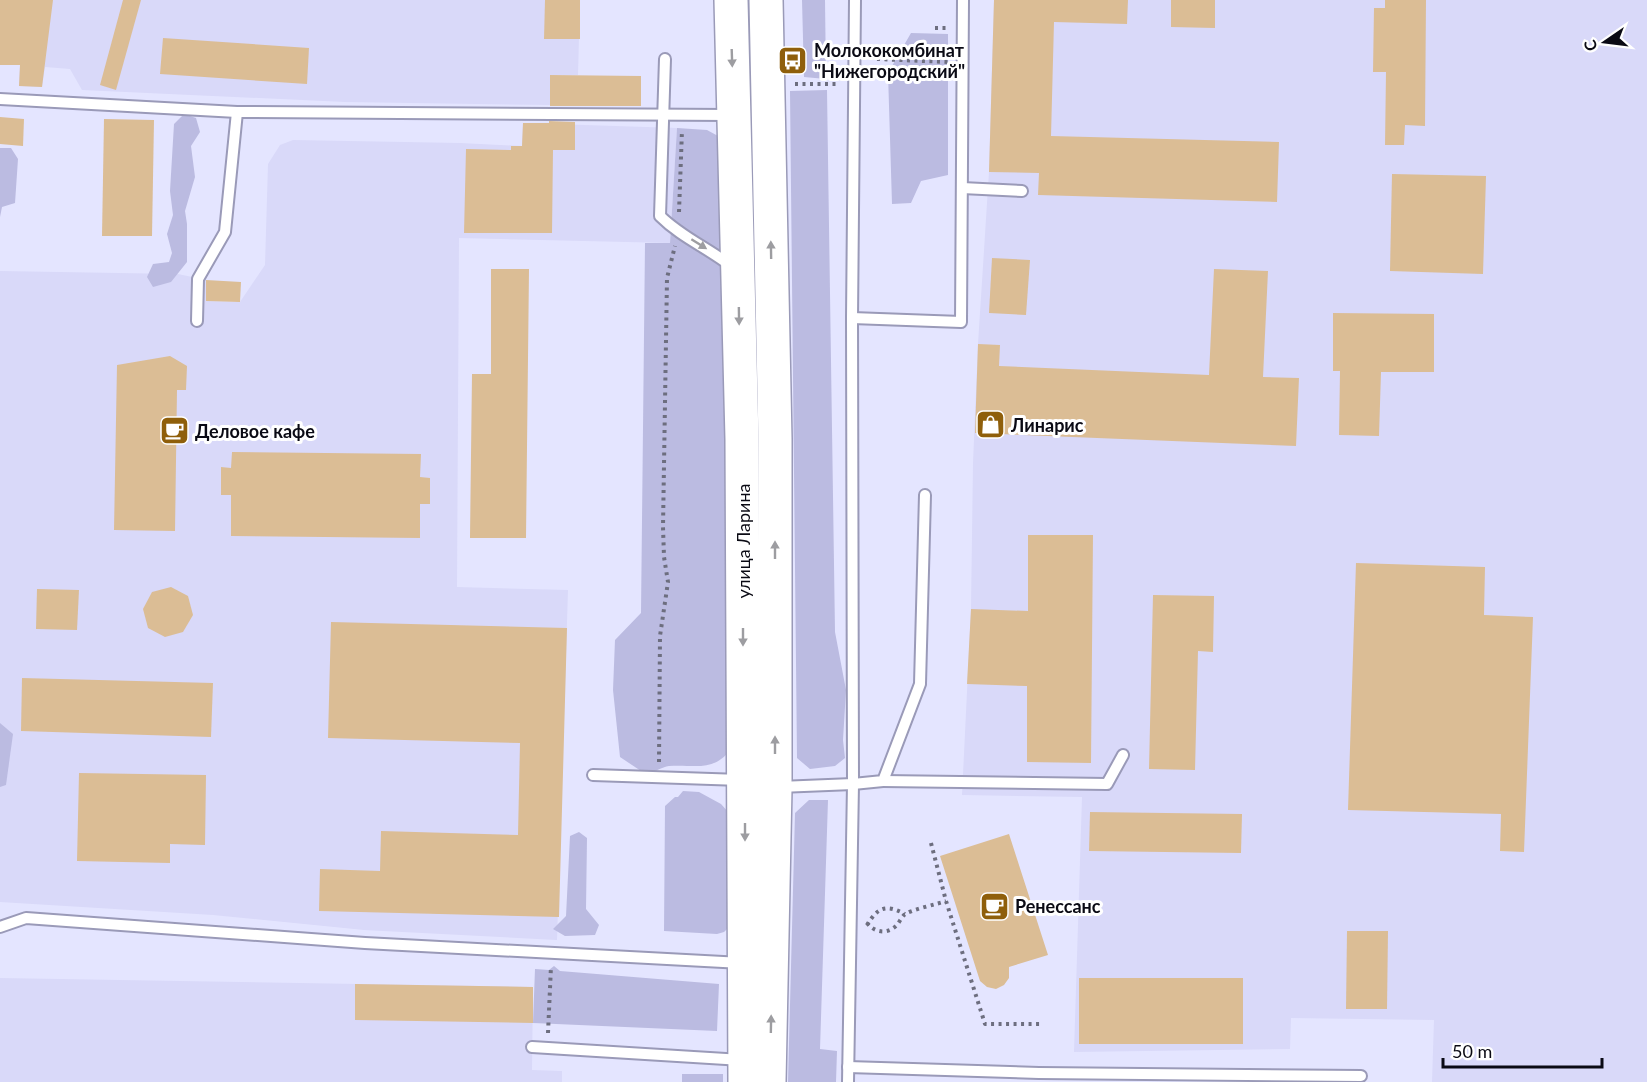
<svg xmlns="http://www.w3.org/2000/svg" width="1647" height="1082" font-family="Lato,sans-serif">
	<rect width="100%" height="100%" fill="#e4e5ff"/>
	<g fill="#d9d9f9">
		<polygon points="0,0 580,0 578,75 550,75 550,105 345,102 82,90 70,69 45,67 42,87 19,86 20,65 0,65"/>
		<polygon points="994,0 1647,0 1647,1082 1432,1082 1434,1020 1291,1018 1290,1049 1074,1052 1082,797 962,795 971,609 973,463 978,344 989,172"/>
		<polygon points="523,123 677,128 670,243 459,238 457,587 568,590 557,940 364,930 213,915 0,902 0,271 178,274 206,280 206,301 240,302 265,265 268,164 280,145 293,140 460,143 522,146"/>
		<polygon points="0,978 533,987 532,1070 562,1071 562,1082 0,1082"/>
	</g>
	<g fill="#bbbbe1">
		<polygon points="802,0 825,0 826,79 804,77"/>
		<polygon points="911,33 948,34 948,175 921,181 911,203 892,204 888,73"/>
		<polygon points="827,90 835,632 846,690 843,740 845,758 835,766 810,769 797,758 790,91"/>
		<polygon points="184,114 196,118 200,132 191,146 195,177 185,211 187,224 187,262 171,282 153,287 147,277 153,264 169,262 172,253 167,234 173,215 170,191 174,124"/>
		<path d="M677,128L707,130L718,136L723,145L731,749C713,773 695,764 669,766C662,767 654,772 647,775L620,757L613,690L615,640L641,613L645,243H670Z"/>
		<polygon points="0,148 11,148 18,159 15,203 2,207 0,217"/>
		<polygon points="0,723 13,734 6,785 0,787"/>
		<polygon points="683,791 699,792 721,804 729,813 729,927 724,932 717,934 664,931 665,806 675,797 678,797"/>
		<polygon points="809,800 828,800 820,1049 837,1051 836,1082 788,1082 795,813"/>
		<polygon points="579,832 587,838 586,909 599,925 595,935 565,936 553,929 566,916 570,836"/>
		<polygon points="554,966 560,971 719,984 717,1031 533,1023 535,969 549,970"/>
		<rect x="682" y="1074" width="41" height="8"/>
	</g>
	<g fill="#dbbd95">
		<polygon points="0,0 53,0 42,87 19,86 20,65 0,65"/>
		<polygon points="123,0 141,0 116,90 100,85"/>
		<polygon points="545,0 580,0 580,39 544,39"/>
		<polygon points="994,0 1128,0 1127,24 1054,22 1051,136 1279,142 1277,202 1038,195 1039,173 989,172"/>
		<polygon points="1171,0 1215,0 1215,28 1171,27"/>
		<polygon points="1385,0 1426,0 1425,126 1405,125 1404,145 1385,145 1386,72 1373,72 1374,8 1385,8"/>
		<polygon points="163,38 309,48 307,84 160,74"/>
		<polygon points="550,75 641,76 641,106 550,106"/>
		<polygon points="0,117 24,119 23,146 0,144"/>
		<polygon points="104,119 154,120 152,236 102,236"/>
		<polygon points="549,121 575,122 575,150 553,150 552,233 464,233 466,149 511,150 511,146 522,146 523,123 549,123"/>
		<polygon points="1392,174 1486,176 1483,274 1390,271"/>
		<polygon points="992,258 1030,260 1026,315 989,313"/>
		<polygon points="491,269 529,269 526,538 470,538 472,374 491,374"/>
		<polygon points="1214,269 1268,271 1263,377 1299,378 1296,446 975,433 978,344 1000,345 999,366 1209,375"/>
		<polygon points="206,280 241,282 240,302 206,301"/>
		<polygon points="1333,313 1434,314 1434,372 1381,372 1379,436 1339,435 1340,371 1333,371"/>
		<polygon points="170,356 187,366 186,390 177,390 175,531 114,530 117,365"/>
		<polygon points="232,452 421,454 420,477 430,478 430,504 420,504 420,538 231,536 231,495 221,495 221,467 231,468"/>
		<polygon points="1028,535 1093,535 1091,763 1027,762 1027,686 967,684 971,609 1028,611"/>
		<polygon points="1356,563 1485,567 1484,615 1533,617 1524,852 1500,851 1501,814 1348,810"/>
		<polygon points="171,587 188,596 193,615 183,632 165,637 148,628 143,609 152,592"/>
		<polygon points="37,589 79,590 77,630 36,629"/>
		<polygon points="1153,595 1214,596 1213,652 1198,651 1195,770 1149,769"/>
		<polygon points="331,622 567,628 559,917 319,911 320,869 380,871 381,831 518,835 520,743 328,738"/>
		<polygon points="22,678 213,683 211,737 21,731"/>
		<polygon points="79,773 206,775 205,845 170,844 170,863 77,861"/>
		<polygon points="1090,812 1242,814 1241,853 1089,851"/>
		<polygon points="1009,834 1048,955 1009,967 1009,978 1004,985 996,989 987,987 980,981 940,856"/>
		<polygon points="1347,931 1388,931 1387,1009 1346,1009"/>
		<rect x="1079" y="978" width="164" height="66"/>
		<polygon points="355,984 533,987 533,1023 355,1020"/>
	</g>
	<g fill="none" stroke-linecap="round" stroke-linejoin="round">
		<defs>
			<g id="service">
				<path d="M665,59L660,216C681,237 708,248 731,266"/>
				<polyline points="0,99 237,112 731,115"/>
				<polyline points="962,188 1022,191"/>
				<polyline points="852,318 961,322 963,0"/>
				<polyline points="197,321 198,279 225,232 237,112"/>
				<polyline points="593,775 741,780"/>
				<polyline points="883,781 1107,784 1123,755"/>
				<polyline points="779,787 853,784 883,781 920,684 925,495"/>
				<polyline points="0,927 26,918 365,943 742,963"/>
				<polyline points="532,1047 742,1060"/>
				<polyline points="848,1067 1039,1073 1361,1076"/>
				<polyline points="848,1082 853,784 852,318 855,0"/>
			</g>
			<g id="primary">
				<polyline points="731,0 742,439 745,1082"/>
				<polyline points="766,0 775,439 775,788 769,1082"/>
			</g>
		</defs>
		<use href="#service" stroke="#9a9ab8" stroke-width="14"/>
		<use href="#primary" stroke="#9a9ab8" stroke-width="36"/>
		<g stroke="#6d6e7f" stroke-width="4" stroke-dasharray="3 4.5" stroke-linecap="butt">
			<polyline points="935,28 947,28"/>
			<polyline points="877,59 948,62"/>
			<polyline points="795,84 840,84"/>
			<polyline points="679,212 682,130"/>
			<polyline points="659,762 660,636 668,582 664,557 663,527 667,278 675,246"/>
			<polyline points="931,843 946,901 985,1024 1040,1024"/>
			<path d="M867,923C874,932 886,935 896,926C899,923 901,918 904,915C909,910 938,904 946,901"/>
			<path d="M867,925C878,907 886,904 905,914"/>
			<polyline points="548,1033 551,966"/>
		</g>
		<use href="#service" stroke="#fff" stroke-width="10"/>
		<use href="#primary" stroke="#fff" stroke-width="33"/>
	</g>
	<defs><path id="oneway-solid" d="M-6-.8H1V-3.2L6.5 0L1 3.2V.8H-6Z" transform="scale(1.5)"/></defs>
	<g fill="#9d9da1">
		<use href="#oneway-solid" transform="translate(732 58) rotate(88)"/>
		<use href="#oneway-solid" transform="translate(699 244) rotate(32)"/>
		<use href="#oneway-solid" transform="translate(771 250) rotate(-91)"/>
		<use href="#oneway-solid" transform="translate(739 316) rotate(89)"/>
		<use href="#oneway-solid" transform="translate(775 550) rotate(-90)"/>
		<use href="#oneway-solid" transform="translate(743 637) rotate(90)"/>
		<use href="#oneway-solid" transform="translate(775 745) rotate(-90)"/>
		<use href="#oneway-solid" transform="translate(745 832) rotate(90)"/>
		<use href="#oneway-solid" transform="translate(771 1024) rotate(-89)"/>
	</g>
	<defs>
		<symbol id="bus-square" viewBox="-11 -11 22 22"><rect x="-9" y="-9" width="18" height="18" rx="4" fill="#8f5f0b" stroke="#fff"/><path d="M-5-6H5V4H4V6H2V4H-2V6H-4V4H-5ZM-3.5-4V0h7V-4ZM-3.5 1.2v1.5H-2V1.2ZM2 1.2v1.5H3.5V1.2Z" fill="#fff"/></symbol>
		<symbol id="shop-square" viewBox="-11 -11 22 22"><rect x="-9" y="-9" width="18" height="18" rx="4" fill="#8f5f0b" stroke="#fff"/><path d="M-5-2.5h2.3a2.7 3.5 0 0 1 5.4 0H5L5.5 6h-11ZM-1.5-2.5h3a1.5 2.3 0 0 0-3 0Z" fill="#fff"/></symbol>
		<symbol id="cafe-square" viewBox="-11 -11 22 22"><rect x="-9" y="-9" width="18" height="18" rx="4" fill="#8f5f0b" stroke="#fff"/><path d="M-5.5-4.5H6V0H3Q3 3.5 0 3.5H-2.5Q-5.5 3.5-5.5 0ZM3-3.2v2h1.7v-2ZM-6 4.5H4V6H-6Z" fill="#fff"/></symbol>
	</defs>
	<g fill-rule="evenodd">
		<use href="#bus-square" x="776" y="44" width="33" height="33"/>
		<use href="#shop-square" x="974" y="408" width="33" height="33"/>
		<use href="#cafe-square" x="158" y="414" width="33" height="33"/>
		<use href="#cafe-square" x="978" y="890" width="33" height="33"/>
	</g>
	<g text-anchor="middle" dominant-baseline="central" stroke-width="6" stroke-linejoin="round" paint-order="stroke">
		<g font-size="18" font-weight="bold" fill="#0a0a14" stroke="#fff" text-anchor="start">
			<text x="814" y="50">Молококомбинат<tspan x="814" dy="21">"Нижегородский"</tspan></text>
			<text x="1011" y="425">Линарис</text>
			<text x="195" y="431">Деловое кафе</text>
			<text x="1015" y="906">Ренессанс</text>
		</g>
		<g font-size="18" fill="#0a0a14" stroke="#fff">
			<text transform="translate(743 541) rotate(-90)">улица Ларина</text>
		</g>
	</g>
	<g transform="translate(1605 42) rotate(256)" stroke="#ffffff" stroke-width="4.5" paint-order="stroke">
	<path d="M0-4.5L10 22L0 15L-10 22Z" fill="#0a0a14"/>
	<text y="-9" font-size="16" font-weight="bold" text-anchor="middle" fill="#0a0a14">С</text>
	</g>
	<path d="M1443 1058v9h159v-9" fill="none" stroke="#0a0a14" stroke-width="3"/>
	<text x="1452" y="1058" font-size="18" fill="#0a0a14" stroke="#ffffff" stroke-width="4.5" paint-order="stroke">50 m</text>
</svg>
